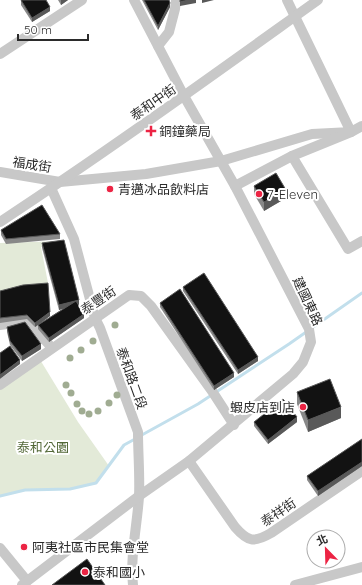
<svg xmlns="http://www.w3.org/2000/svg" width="362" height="585" font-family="Quicksand,'Noto Sans TC',sans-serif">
	<rect width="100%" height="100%" fill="#fff"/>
	<g fill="#e3ead8">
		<polygon points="63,241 63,243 41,247 48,283 0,292 0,243"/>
		<polygon points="39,358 78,422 109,466 96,483 70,489 25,490 0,496 0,385"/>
	</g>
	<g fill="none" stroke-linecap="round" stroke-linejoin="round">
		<g stroke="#c2dfec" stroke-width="3">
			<polyline points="140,436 198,404 289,344 362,293"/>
			<polyline points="0,496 25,490 70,489 96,483 124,445 135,439"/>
		</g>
		<g stroke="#c8c8c8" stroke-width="10">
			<polyline points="158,46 169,32 175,9 176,0"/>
			<polyline points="0,54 82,0"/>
			<polyline points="292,156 348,249 362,241"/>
			<polyline points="0,172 60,182 146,174 221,161 312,134 351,132 287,0"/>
			<polyline points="235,186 292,156 351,132 362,126"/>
			<path d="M51,188L74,239L95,318L100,328L138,432C138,454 140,475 139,497C137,526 130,556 133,585"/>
			<path d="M0,222C108,151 213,75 318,0"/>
			<polyline points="0,325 28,321 52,348"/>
			<polyline points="0,385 129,295 141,296 151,306 212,391 234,425"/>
			<path d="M189,461L235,527C248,542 254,543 271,533L362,471"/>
			<polyline points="0,548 27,581"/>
			<polyline points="22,585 139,496 189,461 293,374 303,362 311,342 309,329 235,186 184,96 134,0"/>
			<polyline points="295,585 362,567"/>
		</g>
	</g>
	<g fill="#a0ac92">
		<circle cx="115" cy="325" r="3.5"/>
		<circle cx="93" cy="341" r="3.5"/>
		<circle cx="81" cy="350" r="3.5"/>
		<circle cx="70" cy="358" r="3.5"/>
		<circle cx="66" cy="385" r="3.5"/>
		<circle cx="71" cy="393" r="3.5"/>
		<circle cx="117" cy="395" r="3.5"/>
		<circle cx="109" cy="403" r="3.5"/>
		<circle cx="77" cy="404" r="3.5"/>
		<circle cx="82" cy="411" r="3.5"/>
		<circle cx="98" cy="411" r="3.5"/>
		<circle cx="89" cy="414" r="3.5"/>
	</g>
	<g fill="#888">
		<polygon points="21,0 50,11 32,22 21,5"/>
		<polygon points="58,0 68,0 61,5"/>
		<polygon points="142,0 169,0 170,7 158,30"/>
		<polygon points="254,186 286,198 264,211 254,194"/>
		<polygon points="1,230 60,234 60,239 6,244 1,235"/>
		<polygon points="42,243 79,304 78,304 84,318 49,342 38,329 38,325 35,327 27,319 0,323 0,291 50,316 41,323 64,308 59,310 42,248"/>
		<polygon points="183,287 258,361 238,374 183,291"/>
		<polygon points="160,303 234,377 214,390 160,307"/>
		<polygon points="7,327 41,349 22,361 10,345 7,332"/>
		<polygon points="297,392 341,418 308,432 297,404"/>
		<polygon points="254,422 297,422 268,444 254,426"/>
		<polygon points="362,439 362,466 318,496 307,480 307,476"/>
	</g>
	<g fill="#595959">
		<polygon points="61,0 68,0 61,5"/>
		<polygon points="189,0 196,0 196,3 180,6 180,2"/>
		<polygon points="202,0 214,0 202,3"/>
		<polygon points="170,3 170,7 158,30 158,26"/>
		<polygon points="50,7 50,11 32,22 32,18"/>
		<polygon points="286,190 286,198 264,211 264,202"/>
		<polygon points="79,300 79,304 59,310 59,305"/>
		<polygon points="50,312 50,316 35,327 35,323"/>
		<polygon points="84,314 84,318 49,342 49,338"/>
		<polygon points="41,344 41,349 22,361 22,356"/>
		<polygon points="258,357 258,361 238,374 238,370"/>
		<polygon points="20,360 20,364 0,379 0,375"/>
		<polygon points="234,373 234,377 214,390 214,386"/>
		<polygon points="341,407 341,418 308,432 308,420"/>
		<polygon points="297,417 297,422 268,444 268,440"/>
		<polygon points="362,462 362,466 318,496 318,491"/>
	</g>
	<g fill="#121212" stroke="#595959">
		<polygon points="21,0 46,0 50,7 32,18"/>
		<polygon points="144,0 169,0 170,3 158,26"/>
		<polygon points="180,0 189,0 180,2"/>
		<polygon points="276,173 286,190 264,202 254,186"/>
		<polygon points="42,205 60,234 6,239 1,230"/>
		<polygon points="64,240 79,300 59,305 42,243"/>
		<polygon points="204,273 258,357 238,370 183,287"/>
		<polygon points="48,283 50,312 35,323 27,315 0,318 0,291 23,285"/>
		<polygon points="180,289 234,373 214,386 160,303"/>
		<polygon points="76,301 84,314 49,338 38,325"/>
		<polygon points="25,322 41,344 22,356 10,341 7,327"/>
		<polygon points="10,346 20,360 0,375 0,353"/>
		<polygon points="330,379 341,407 308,420 297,392"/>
		<polygon points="283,399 297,417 268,440 254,422"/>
		<polygon points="362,439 362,462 318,491 307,476"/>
		<polygon points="87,559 105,585 52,585"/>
	</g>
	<g fill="#ec2444" stroke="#fff" stroke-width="1.5">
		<path d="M149 125h4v4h4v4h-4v4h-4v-4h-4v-4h4z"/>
		<circle cx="110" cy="189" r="4"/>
		<circle cx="259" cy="194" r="4"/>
		<circle cx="303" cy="407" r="4"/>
		<circle cx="24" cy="547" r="4"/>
		<circle cx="85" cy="572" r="4"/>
	</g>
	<g text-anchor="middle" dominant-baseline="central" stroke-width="4" stroke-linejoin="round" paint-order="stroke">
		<g font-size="13" fill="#2b2b2b" stroke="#fff">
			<text transform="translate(153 102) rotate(-35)">泰和中街</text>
			<text transform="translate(32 164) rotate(9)">福成街</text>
			<text transform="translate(98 300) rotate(-34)">泰豐街</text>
			<text transform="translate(308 301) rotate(65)">建國東路</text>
			<text transform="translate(132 378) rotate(70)">泰和路二段</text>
			<text transform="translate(278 512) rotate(-34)">泰祥街</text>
		</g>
		<g font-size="13" fill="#2b2b2b" stroke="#fff" text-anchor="start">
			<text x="159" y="131">銅鐘藥局</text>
			<text x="118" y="189">青邁冰品飲料店</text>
			<text x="267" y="194">7-Eleven</text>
			<text x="295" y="407" text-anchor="end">蝦皮店到店</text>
			<text x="32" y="547">阿夷社區市民集會堂</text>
			<text x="93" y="572">泰和國小</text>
		</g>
		<g font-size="13" fill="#536838" stroke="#fff">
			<text x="43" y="447">泰和公園</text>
		</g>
	</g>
	<g transform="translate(326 549) rotate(337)"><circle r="19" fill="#ffffff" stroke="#aaaaaa"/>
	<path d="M0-3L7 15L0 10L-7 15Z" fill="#ec2444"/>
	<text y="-6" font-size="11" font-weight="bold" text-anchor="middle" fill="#2b2b2b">北</text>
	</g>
	<path d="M18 34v6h70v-6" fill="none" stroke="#2b2b2b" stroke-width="2"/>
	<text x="24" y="34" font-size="12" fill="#2b2b2b" stroke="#ffffff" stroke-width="3" paint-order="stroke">50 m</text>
</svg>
